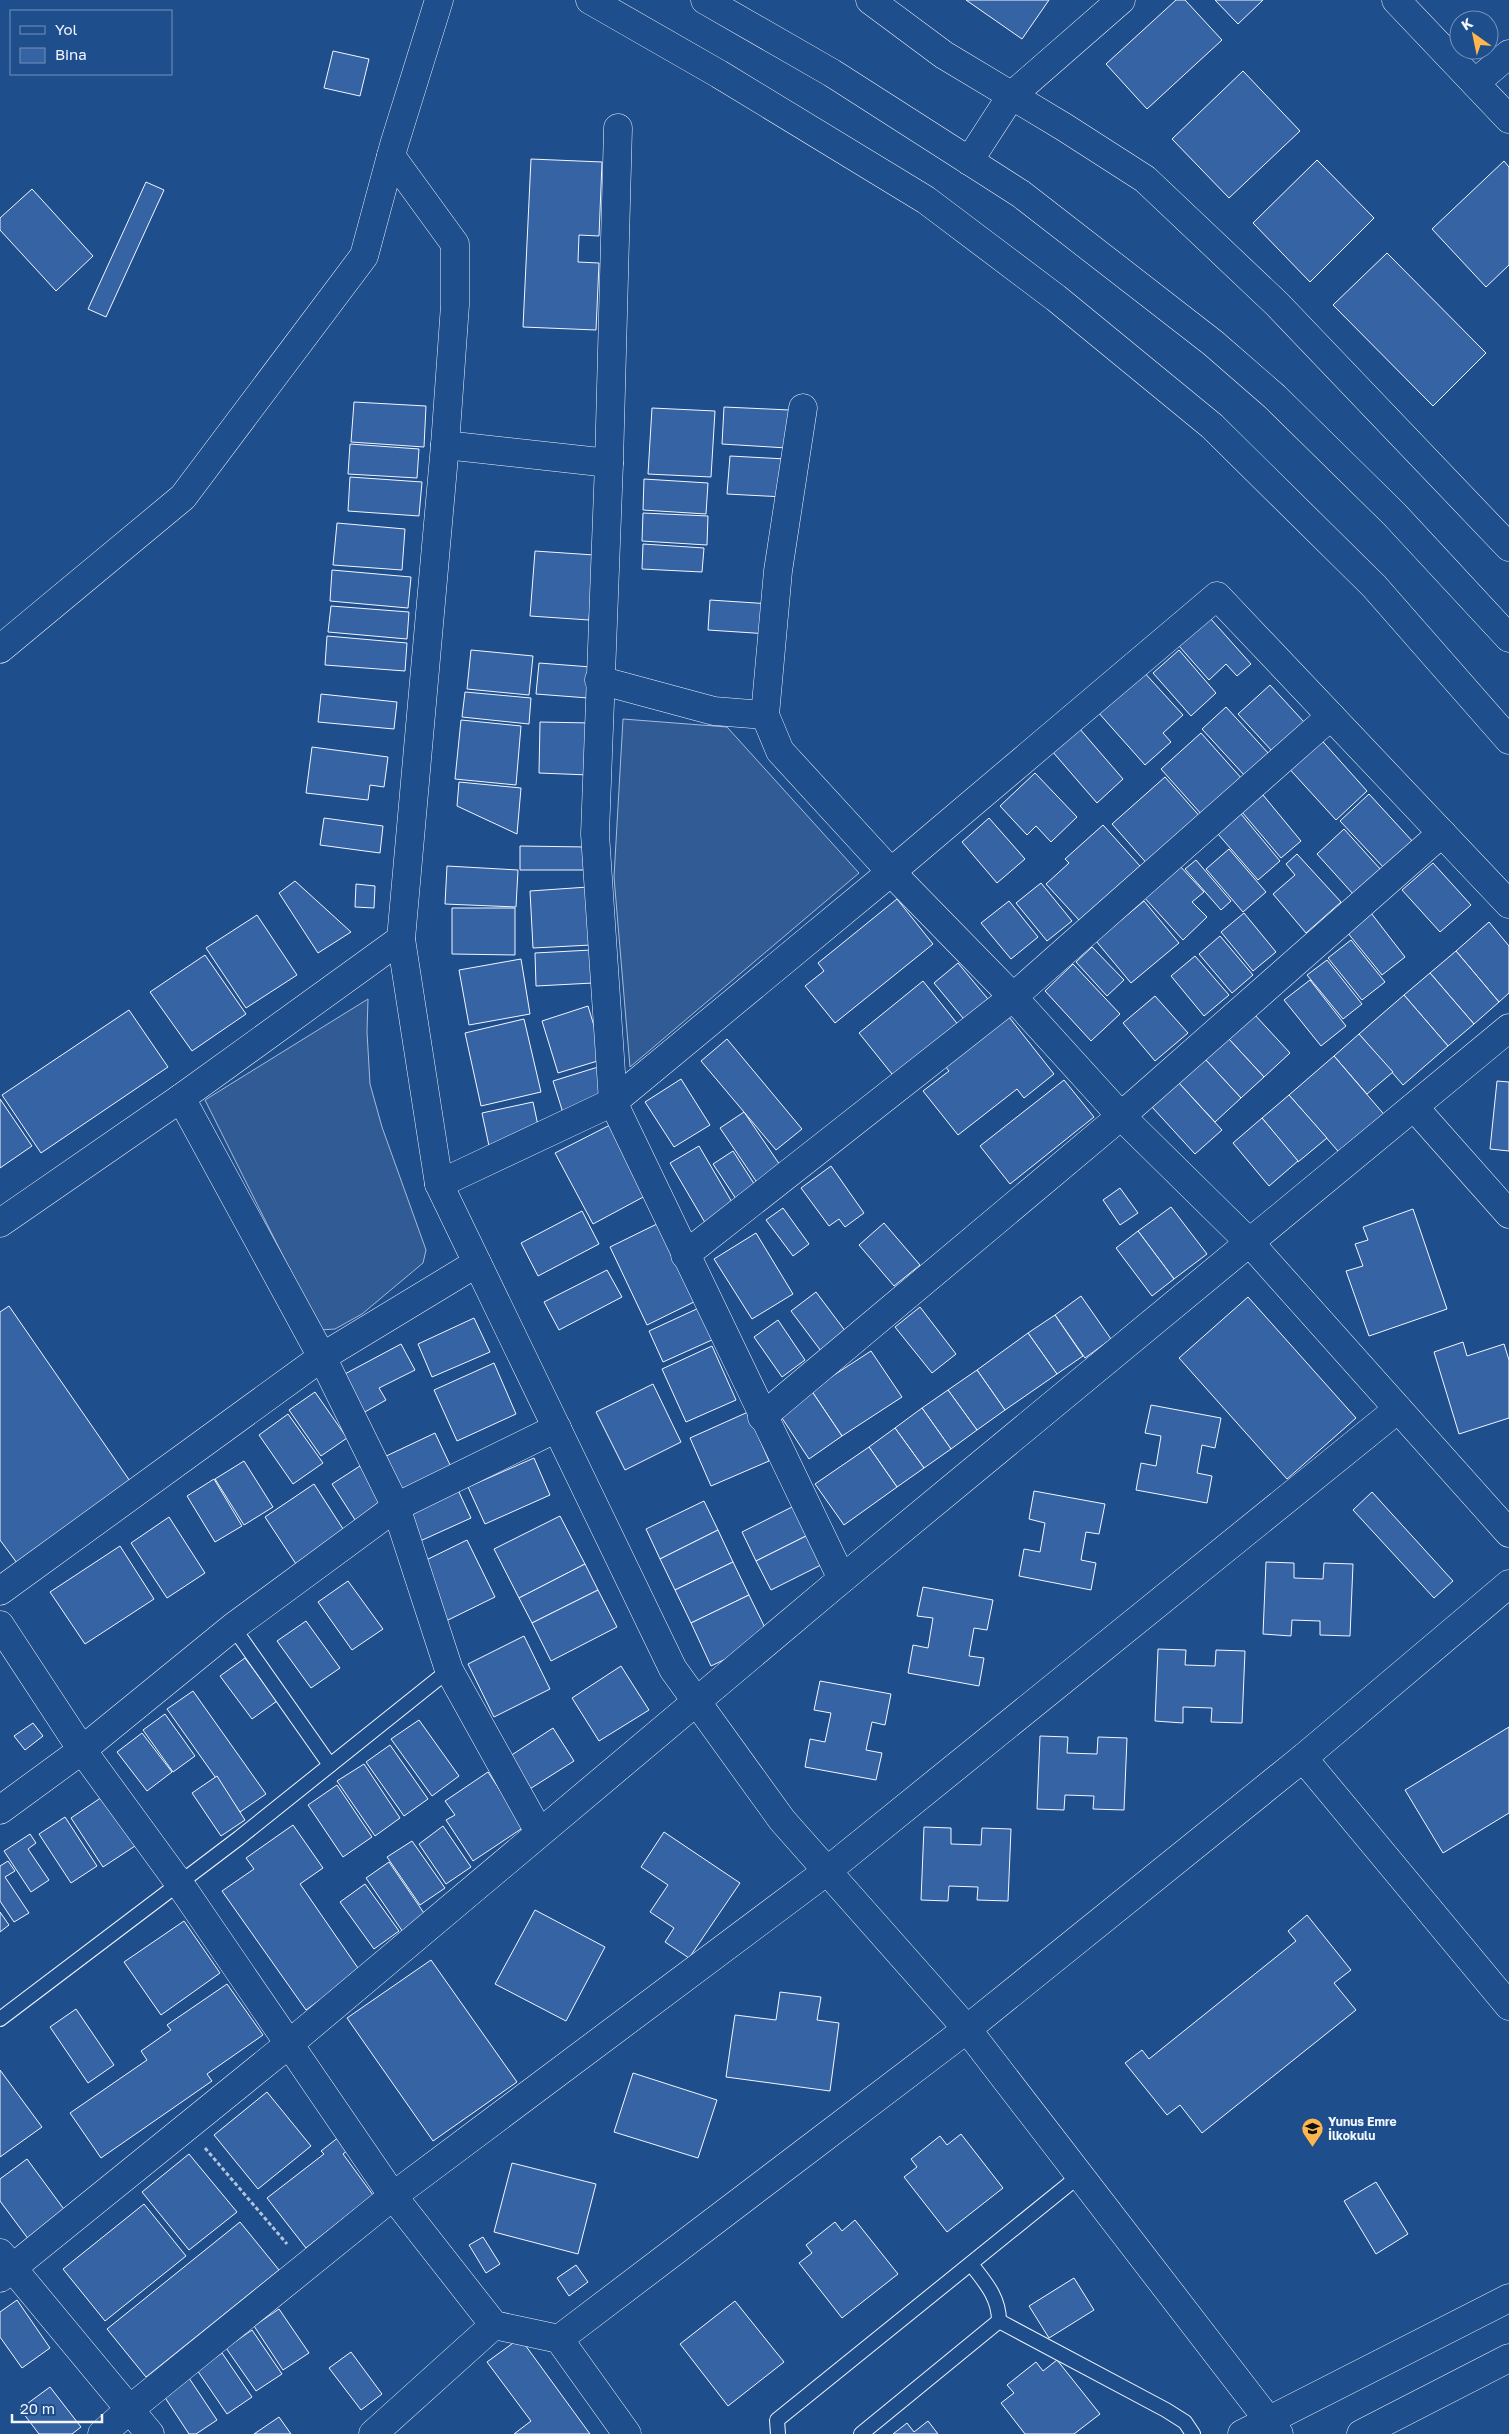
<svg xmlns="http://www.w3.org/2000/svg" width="1509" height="2434" font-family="'Golos Text',sans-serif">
	<rect width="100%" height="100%" fill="#1f4e8c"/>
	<g fill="#305b95" stroke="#a8bbd7">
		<polygon points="623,719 727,727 859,873 630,1067 614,877"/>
		<polygon points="368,999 367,1032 370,1084 382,1127 426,1250 423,1263 362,1314 335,1329 320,1330 205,1100"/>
	</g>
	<g fill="#3563a3" stroke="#f2f6ff">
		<polygon points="966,0 1049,0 1022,39"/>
		<polygon points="1176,0 1185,0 1222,40 1147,109 1106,64"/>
		<polygon points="1215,0 1263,0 1238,24"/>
		<polygon points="333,51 369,59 360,96 324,88"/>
		<polygon points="1243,71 1300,131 1229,198 1172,139"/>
		<polygon points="531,159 602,162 599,236 579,235 578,262 599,263 596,330 523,327"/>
		<polygon points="1317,160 1374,218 1310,282 1253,223"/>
		<polygon points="1504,161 1509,167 1509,265 1486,287 1432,229"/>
		<polygon points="146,182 164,190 106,317 88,309"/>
		<polygon points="32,189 93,256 56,291 0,230 0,218"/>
		<polygon points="1387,253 1486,353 1433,406 1333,305"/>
		<polygon points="354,402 426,406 424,447 351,442"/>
		<polygon points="724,407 790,410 787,448 722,444"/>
		<polygon points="652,408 715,411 711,477 648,474"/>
		<polygon points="350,444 419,449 417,478 348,474"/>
		<polygon points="730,456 786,459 784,497 727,494"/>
		<polygon points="350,477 422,482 419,516 348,511"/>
		<polygon points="644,479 708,483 706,514 643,510"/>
		<polygon points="643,513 708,516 707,545 642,541"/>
		<polygon points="337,523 405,529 402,570 333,565"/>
		<polygon points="643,544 704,548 702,572 642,569"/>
		<polygon points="535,551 594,555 589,620 530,616"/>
		<polygon points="332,570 411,577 408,608 330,601"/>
		<polygon points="710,600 771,604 769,634 708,630"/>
		<polygon points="331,606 409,612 407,639 328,632"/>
		<polygon points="1210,618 1251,664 1237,676 1226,664 1209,680 1179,646"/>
		<polygon points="327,636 407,643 405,671 325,665"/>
		<polygon points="471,650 533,656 529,695 467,689"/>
		<polygon points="1179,650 1216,693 1191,716 1153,673"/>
		<polygon points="539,663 591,667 588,698 536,694"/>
		<polygon points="1142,670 1183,715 1163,733 1171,742 1145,765 1097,711"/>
		<polygon points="1270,685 1304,722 1272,751 1238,714"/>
		<polygon points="465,692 531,698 529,724 462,717"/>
		<polygon points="321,694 397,702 394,729 318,722"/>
		<polygon points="1226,707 1269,754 1245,776 1202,729"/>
		<polygon points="461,720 521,726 516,785 455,779"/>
		<polygon points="540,722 591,723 589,775 539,773"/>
		<polygon points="1079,728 1123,779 1097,803 1052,751"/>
		<polygon points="1201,733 1243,780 1202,815 1161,769"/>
		<polygon points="1316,734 1367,791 1336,820 1284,763"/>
		<polygon points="312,747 388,757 384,787 370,785 368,800 306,793"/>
		<polygon points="1035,773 1077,817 1051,842 1036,826 1027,835 1000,806"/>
		<polygon points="1165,777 1203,820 1150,867 1112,824"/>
		<polygon points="459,782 521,788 517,834 457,806"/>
		<polygon points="1369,794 1414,843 1385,869 1340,821"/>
		<polygon points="1263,795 1301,841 1281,858 1242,812"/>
		<polygon points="1241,814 1280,861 1258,880 1218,834"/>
		<polygon points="324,818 383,826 380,853 320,845"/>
		<polygon points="989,818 1025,859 997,883 962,842"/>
		<polygon points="1103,825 1140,866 1079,920 1046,884 1069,863 1065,859"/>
		<polygon points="1344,829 1381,870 1354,895 1317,854"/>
		<polygon points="520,846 587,847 587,870 520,870"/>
		<polygon points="1229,849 1266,892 1243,912 1206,869"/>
		<polygon points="1297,854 1341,902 1306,933 1273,894 1295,875 1286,864"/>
		<polygon points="1196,860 1231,901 1221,910 1185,869"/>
		<polygon points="1433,863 1471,905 1440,932 1402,890"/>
		<polygon points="1178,864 1204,892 1192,902 1207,917 1183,940 1143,896"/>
		<polygon points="447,866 518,870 516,907 445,904"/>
		<polygon points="295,881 351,932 318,953 279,893"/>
		<polygon points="1041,883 1072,921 1047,941 1016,903"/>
		<polygon points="356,884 375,886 374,908 355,907"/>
		<polygon points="588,887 591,945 533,948 530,891"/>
		<polygon points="897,899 933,944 835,1023 805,986 824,971 818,963"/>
		<polygon points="1009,901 1038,937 1011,959 981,923"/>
		<polygon points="1144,901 1179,943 1131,983 1096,941"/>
		<polygon points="452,908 515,908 515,955 452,954"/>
		<polygon points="1244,913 1276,952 1253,971 1221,932"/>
		<polygon points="1371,913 1405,957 1382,975 1347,932"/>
		<polygon points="257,915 297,975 246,1008 206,948"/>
		<polygon points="1489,922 1509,946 1509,993 1499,1002 1456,951"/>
		<polygon points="1220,936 1253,975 1232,993 1199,954"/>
		<polygon points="1351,940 1385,982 1362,1000 1328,958"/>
		<polygon points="1092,947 1124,980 1107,996 1076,962"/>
		<polygon points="591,950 593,983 536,986 535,953"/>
		<polygon points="1456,951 1499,1002 1474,1024 1430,973"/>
		<polygon points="205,955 246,1014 192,1051 150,992"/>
		<polygon points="1195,956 1229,995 1204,1016 1171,976"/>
		<polygon points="521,959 530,1014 469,1025 459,970"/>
		<polygon points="1327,960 1362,1004 1343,1019 1307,975"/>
		<polygon points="958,963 992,1004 968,1024 934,983"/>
		<polygon points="1073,964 1120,1014 1091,1041 1045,991"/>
		<polygon points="1430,973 1474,1024 1448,1046 1404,995"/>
		<polygon points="1310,980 1346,1026 1321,1046 1284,1000"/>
		<polygon points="923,981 960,1027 896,1079 859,1033"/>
		<polygon points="1404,995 1448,1046 1403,1085 1359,1034"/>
		<polygon points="1155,996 1188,1033 1155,1061 1123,1023"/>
		<polygon points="588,1006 604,1059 558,1073 542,1021"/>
		<polygon points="129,1010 168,1067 41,1153 2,1095"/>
		<polygon points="1254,1014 1290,1053 1264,1077 1228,1038"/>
		<polygon points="1009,1017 1054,1074 1024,1098 1017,1089 958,1135 923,1091 949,1071 945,1066"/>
		<polygon points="524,1019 541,1092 481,1106 465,1033"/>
		<polygon points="1359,1034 1393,1072 1367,1094 1334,1056"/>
		<polygon points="1228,1038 1264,1077 1241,1098 1205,1059"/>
		<polygon points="727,1039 802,1129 776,1150 701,1061"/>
		<polygon points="1334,1056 1388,1119 1344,1158 1289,1095"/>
		<polygon points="1205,1059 1241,1098 1215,1122 1178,1082"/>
		<polygon points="598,1067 608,1099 563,1113 553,1081"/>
		<polygon points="681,1079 710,1125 674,1147 645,1102"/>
		<polygon points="1064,1080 1094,1117 1010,1184 980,1146"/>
		<polygon points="1497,1081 1509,1082 1509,1151 1490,1149"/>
		<polygon points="1178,1082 1222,1130 1195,1154 1152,1107"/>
		<polygon points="1289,1095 1327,1138 1298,1162 1262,1118"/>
		<polygon points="0,1099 32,1146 0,1168"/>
		<polygon points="533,1102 540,1135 489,1146 482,1113"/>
		<polygon points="744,1112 782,1168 758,1184 720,1128"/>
		<polygon points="1262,1118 1298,1161 1269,1186 1233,1143"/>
		<polygon points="610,1125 647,1195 593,1224 555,1153"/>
		<polygon points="699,1146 736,1209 707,1226 670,1163"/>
		<polygon points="733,1151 760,1193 740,1205 713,1164"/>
		<polygon points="831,1166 864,1213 845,1227 839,1219 829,1226 801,1188"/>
		<polygon points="1120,1188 1138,1213 1120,1225 1103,1200"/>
		<polygon points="1171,1207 1207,1254 1174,1279 1138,1231"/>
		<polygon points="783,1208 809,1244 793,1256 766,1220"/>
		<polygon points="1413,1209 1447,1309 1369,1336 1346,1271 1363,1266 1355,1244 1368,1240 1363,1227"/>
		<polygon points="582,1211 599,1244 538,1276 521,1243"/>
		<polygon points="663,1221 700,1299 647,1325 610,1247"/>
		<polygon points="884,1223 920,1265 894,1286 859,1245"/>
		<polygon points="1138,1231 1174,1279 1152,1296 1116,1248"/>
		<polygon points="756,1233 793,1294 752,1319 714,1259"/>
		<polygon points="607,1270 622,1297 559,1330 544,1302"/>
		<polygon points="816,1292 846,1332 821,1351 791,1311"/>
		<polygon points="1081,1296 1111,1339 1085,1358 1055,1315"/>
		<polygon points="1248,1297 1356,1418 1287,1479 1179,1358"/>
		<polygon points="9,1306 132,1484 17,1563 0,1540 0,1312"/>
		<polygon points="701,1307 714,1339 663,1362 649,1331"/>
		<polygon points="920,1307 956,1354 932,1373 895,1327"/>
		<polygon points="1055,1315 1083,1356 1057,1374 1028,1333"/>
		<polygon points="474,1318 490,1352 432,1377 418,1344"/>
		<polygon points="778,1320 805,1360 782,1377 754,1337"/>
		<polygon points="1028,1333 1057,1374 1005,1410 977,1370"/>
		<polygon points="1463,1342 1467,1356 1504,1344 1509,1360 1509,1418 1459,1434 1434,1352"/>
		<polygon points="401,1344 415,1370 379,1388 386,1400 363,1413 343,1375"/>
		<polygon points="712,1346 736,1400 686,1422 662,1369"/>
		<polygon points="871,1351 902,1397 842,1436 811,1390"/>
		<polygon points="494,1363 516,1414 457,1441 434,1390"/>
		<polygon points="977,1370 1005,1410 977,1430 948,1390"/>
		<polygon points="653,1384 681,1442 625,1470 596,1412"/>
		<polygon points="811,1390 842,1436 809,1459 778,1412"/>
		<polygon points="948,1390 977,1430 951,1449 922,1408"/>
		<polygon points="315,1392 347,1438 321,1456 289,1410"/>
		<polygon points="1151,1405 1221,1418 1215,1448 1202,1445 1197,1473 1212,1476 1207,1503 1136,1490 1141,1463 1156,1466 1161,1436 1145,1433"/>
		<polygon points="922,1408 951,1449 924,1468 895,1428"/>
		<polygon points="748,1412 769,1461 711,1486 690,1438"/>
		<polygon points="288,1414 323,1463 293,1484 259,1435"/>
		<polygon points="895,1428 924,1468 897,1487 869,1447"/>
		<polygon points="435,1433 451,1467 398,1491 382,1458"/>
		<polygon points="869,1447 897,1487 844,1525 815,1484"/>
		<polygon points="534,1458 550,1495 485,1524 468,1487"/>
		<polygon points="244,1461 273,1507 244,1525 215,1479"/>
		<polygon points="360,1466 387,1508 359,1526 332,1484"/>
		<polygon points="214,1479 242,1526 215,1542 187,1496"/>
		<polygon points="314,1484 345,1532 296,1564 265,1517"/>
		<polygon points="458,1490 471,1518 418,1542 405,1515"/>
		<polygon points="1034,1491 1105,1504 1099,1534 1086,1532 1081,1560 1096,1563 1091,1590 1019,1576 1024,1549 1040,1552 1045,1523 1029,1519"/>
		<polygon points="1372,1492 1453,1581 1434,1598 1353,1510"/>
		<polygon points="704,1501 718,1530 660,1559 646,1529"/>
		<polygon points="798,1504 812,1533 756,1561 742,1532"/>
		<polygon points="560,1516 585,1564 519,1598 494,1549"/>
		<polygon points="169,1517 205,1573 167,1598 131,1543"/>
		<polygon points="718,1530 733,1562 675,1590 660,1559"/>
		<polygon points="812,1533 827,1562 771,1590 756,1561"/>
		<polygon points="467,1540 495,1597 446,1621 418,1564"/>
		<polygon points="120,1546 154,1599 85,1644 50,1592"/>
		<polygon points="733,1562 749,1595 691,1623 675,1590"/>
		<polygon points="1266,1562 1294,1563 1294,1578 1323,1579 1324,1563 1353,1564 1350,1636 1320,1635 1320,1621 1292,1620 1291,1636 1263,1634"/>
		<polygon points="585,1564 598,1590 532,1623 519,1598"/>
		<polygon points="348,1581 383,1629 352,1650 318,1602"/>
		<polygon points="923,1587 993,1600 987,1630 974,1628 969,1656 984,1658 979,1686 908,1673 913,1645 928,1648 933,1618 917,1616"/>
		<polygon points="598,1590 617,1627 551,1661 532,1623"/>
		<polygon points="749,1595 770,1638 711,1666 691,1623"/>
		<polygon points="306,1621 340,1668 311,1688 277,1641"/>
		<polygon points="524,1636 550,1689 494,1717 468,1664"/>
		<polygon points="1158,1649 1186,1650 1185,1665 1215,1666 1216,1650 1245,1651 1242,1723 1211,1722 1212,1708 1183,1707 1183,1723 1155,1721"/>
		<polygon points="245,1658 277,1701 252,1719 220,1676"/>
		<polygon points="621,1666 649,1710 599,1741 572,1698"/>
		<polygon points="820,1681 891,1694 885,1725 872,1722 866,1750 882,1753 876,1780 805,1767 810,1739 825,1742 831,1713 814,1710"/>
		<polygon points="193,1691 266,1794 240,1812 167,1709"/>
		<polygon points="165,1714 195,1756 173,1772 143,1730"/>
		<polygon points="419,1720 459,1776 432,1796 391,1739"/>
		<polygon points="33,1723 43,1736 25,1750 14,1736"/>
		<polygon points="1509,1727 1509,1813 1443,1853 1405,1790"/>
		<polygon points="553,1728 574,1761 525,1792 504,1760"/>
		<polygon points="142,1733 172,1772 147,1791 117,1752"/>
		<polygon points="1040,1736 1068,1737 1067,1753 1097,1754 1098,1737 1127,1738 1124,1810 1093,1809 1094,1796 1065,1795 1064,1810 1037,1809"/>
		<polygon points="390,1745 428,1799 404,1816 366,1762"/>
		<polygon points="364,1764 400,1818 375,1836 337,1781"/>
		<polygon points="488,1772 524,1827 473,1861 446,1820 455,1815 445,1801"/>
		<polygon points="217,1776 245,1820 221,1836 192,1793"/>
		<polygon points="337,1785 372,1837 343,1857 308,1805"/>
		<polygon points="102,1797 135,1846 103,1867 71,1818"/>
		<polygon points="65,1817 97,1866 71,1883 39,1834"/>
		<polygon points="293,1825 323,1868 300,1884 360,1971 306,2010 222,1891 254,1869 246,1858"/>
		<polygon points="443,1826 471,1867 446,1884 419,1844"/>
		<polygon points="924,1827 951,1828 951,1844 981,1845 982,1828 1011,1829 1008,1901 977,1900 978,1887 949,1886 948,1901 921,1900"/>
		<polygon points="664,1832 740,1883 689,1958 665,1942 674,1928 650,1912 668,1885 641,1867"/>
		<polygon points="30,1834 36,1843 28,1849 49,1880 31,1892 4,1851"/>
		<polygon points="412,1841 445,1888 420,1905 387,1857"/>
		<polygon points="8,1861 15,1871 5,1877 29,1913 14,1922 0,1901 0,1866"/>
		<polygon points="389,1862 428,1919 405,1935 366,1878"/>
		<polygon points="365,1884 399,1931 374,1949 340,1902"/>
		<polygon points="535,1910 605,1947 566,2021 495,1984"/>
		<polygon points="0,1912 9,1925 0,1932"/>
		<polygon points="1307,1915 1351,1970 1334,1983 1356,2010 1202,2133 1180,2105 1167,2115 1125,2063 1142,2050 1149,2059 1296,1941 1288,1931"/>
		<polygon points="184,1921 220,1973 161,2015 124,1962"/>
		<polygon points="431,1960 517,2082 433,2141 347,2018"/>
		<polygon points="227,1984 263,2035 207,2074 212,2081 101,2158 70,2113 147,2060 141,2051 171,2030 167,2025"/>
		<polygon points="780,1992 821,1997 817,2020 839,2023 830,2091 726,2077 735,2015 776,2020"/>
		<polygon points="76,2009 114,2065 88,2083 50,2027"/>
		<polygon points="0,2070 42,2127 0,2157"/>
		<polygon points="633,2073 717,2100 698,2158 614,2132"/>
		<polygon points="267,2092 311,2146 258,2189 214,2135"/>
		<polygon points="344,2133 353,2146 343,2154 373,2195 306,2248 267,2198 324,2154 321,2151"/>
		<polygon points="961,2134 1003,2188 947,2232 904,2177 917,2167 911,2159 940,2136 947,2145"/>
		<polygon points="189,2154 237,2212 189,2250 142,2192"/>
		<polygon points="27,2159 66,2212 29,2240 0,2201 0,2179"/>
		<polygon points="512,2163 596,2184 578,2254 494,2232"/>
		<polygon points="1376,2182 1408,2234 1376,2254 1344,2201"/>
		<polygon points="144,2204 186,2256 105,2321 63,2269"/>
		<polygon points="855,2220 898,2274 842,2318 799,2263 812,2253 806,2245 835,2222 842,2231"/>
		<polygon points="240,2222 279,2270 146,2377 107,2329"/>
		<polygon points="483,2237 500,2264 486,2273 469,2245"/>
		<polygon points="576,2265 588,2282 569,2296 557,2278"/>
		<polygon points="1074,2278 1094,2310 1049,2338 1029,2306"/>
		<polygon points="17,2300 50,2348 22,2368 0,2337 0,2312"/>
		<polygon points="735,2301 784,2362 728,2406 680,2344"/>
		<polygon points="279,2309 309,2353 283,2370 254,2326"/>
		<polygon points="252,2330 282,2374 256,2391 226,2348"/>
		<polygon points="520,2338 590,2434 514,2434 531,2421 487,2362"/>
		<polygon points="351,2352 382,2394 361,2410 329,2368"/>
		<polygon points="222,2353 252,2397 227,2414 197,2370"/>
		<polygon points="1057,2360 1100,2414 1074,2434 1025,2434 1001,2403 1014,2393 1007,2385 1036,2362 1043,2371"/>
		<polygon points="187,2375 217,2420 196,2434 189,2434 162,2393"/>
		<polygon points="50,2387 81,2427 72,2434 39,2434 20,2409"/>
		<polygon points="279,2417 291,2434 254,2434"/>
		<polygon points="928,2421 938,2434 893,2434 907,2423 914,2432"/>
	</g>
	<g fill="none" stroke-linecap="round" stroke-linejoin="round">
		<defs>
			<g id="lane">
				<polyline points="233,1627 330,1765"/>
				<polyline points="0,2019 239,1838 449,1670"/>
				<path d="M971,2264C985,2282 999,2297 999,2321"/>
				<polyline points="999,2321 1166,2410 1185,2422 1193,2434"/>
				<polyline points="778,2434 777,2420 1079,2176"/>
				<polyline points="861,2434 999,2321"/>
			</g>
			<g id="street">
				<polyline points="870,0 944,55 1064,127 1145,179 1277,304 1509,547"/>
				<polyline points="1396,0 1509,119"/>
				<polyline points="1475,83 1509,54"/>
				<polyline points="618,128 609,463 595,834 613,1102 842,1579"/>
				<polyline points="969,161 1011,96 1121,0"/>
				<polyline points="803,408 778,571 765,715 780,751 891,872 1013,997 1121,1116 1250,1243 1509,1533"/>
				<polyline points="445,445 609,463"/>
				<polyline points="0,649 183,497 364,256 394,145 439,0"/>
				<polyline points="599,680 714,711 765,715"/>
				<polyline points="181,1098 322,1357 396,1507 449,1670 539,1832"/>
				<polyline points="1414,1107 1509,1214"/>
				<polyline points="439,1184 613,1102 891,872 1217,596 1509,904"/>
				<polyline points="0,1223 181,1098 401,939"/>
				<polyline points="685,1255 1013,997 1331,716"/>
				<polyline points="762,1417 1121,1116 1442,833"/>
				<polyline points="0,1591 322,1357 477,1263"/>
				<polyline points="0,1625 82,1750 179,1883 393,2196 494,2325 559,2339 627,2434"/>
				<polyline points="1303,1758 1509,2006"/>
				<polyline points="0,1810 82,1750 233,1627 396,1507 557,1428"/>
				<polyline points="0,2253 150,2434"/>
				<polyline points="0,2278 289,2044 842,1579 1509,1028"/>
				<polyline points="559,2339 967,2029 1303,1758 1509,1584"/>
				<polyline points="102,2434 130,2409 393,2196 827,1871 1398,1409"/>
				<polyline points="373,2434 494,2325"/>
			</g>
			<g id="secondary">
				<polyline points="391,156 455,244 455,305 445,445 401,939 439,1184 673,1669 782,1820 967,2029 1279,2434"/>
				<polyline points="1242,2434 1509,2298"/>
				<polyline points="1361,2434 1509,2358"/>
			</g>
			<g id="highway">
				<polyline points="590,0 719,74 926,200 1056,298 1212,426 1374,586 1509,740"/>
				<polyline points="705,0 832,73 1021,194 1213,343 1275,397 1394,514 1509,638"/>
			</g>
		</defs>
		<use href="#lane" stroke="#f2f6ff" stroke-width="16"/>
		<use href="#street" stroke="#f2f6ff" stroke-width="29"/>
		<use href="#secondary" stroke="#f2f6ff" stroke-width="29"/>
		<use href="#highway" stroke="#f2f6ff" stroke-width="29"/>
		<polyline stroke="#b3c4dc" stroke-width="3" stroke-dasharray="4 2.5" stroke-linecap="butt" points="205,2148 287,2244"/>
		<use href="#lane" stroke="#1f4e8c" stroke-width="14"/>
		<use href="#street" stroke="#1f4e8c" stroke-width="28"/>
		<use href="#secondary" stroke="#1f4e8c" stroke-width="28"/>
		<use href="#highway" stroke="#1f4e8c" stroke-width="28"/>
	</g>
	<defs>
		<symbol id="school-pin" viewBox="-11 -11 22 30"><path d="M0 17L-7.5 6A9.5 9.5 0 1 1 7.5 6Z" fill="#ffb74d" stroke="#1f4e8c"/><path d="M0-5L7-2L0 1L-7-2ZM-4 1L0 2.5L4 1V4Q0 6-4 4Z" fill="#111"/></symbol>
	</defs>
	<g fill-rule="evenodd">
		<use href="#school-pin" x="1300" y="2116" width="25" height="34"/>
	</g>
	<g text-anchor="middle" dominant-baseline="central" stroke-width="4" stroke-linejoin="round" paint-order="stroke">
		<g font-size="12" font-weight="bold" fill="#f2f6ff" stroke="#1f4e8c" text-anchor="start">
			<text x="1328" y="2121">Yunus Emre<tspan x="1328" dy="14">İlkokulu</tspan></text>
		</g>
	</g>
	<rect x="10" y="10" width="162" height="65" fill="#1f4e8c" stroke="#7391ba"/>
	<rect x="20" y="26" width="25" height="8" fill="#1f4e8c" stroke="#7391ba"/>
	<text x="55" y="35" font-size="15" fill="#f2f6ff">Yol</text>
	<rect x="20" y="48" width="25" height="15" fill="#3563a3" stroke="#7391ba"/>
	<text x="55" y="60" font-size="15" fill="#f2f6ff">Bina</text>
	<g transform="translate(1474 35) rotate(327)"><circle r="24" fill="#1f4e8c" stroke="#7391ba"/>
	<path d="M0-4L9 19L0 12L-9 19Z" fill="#ffb74d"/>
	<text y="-8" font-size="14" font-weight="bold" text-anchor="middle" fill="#f2f6ff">K</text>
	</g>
	<path d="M12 2414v8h90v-8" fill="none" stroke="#f2f6ff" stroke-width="2.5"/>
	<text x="20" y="2414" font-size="15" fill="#f2f6ff" stroke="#1f4e8c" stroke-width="4" paint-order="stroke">20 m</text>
</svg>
